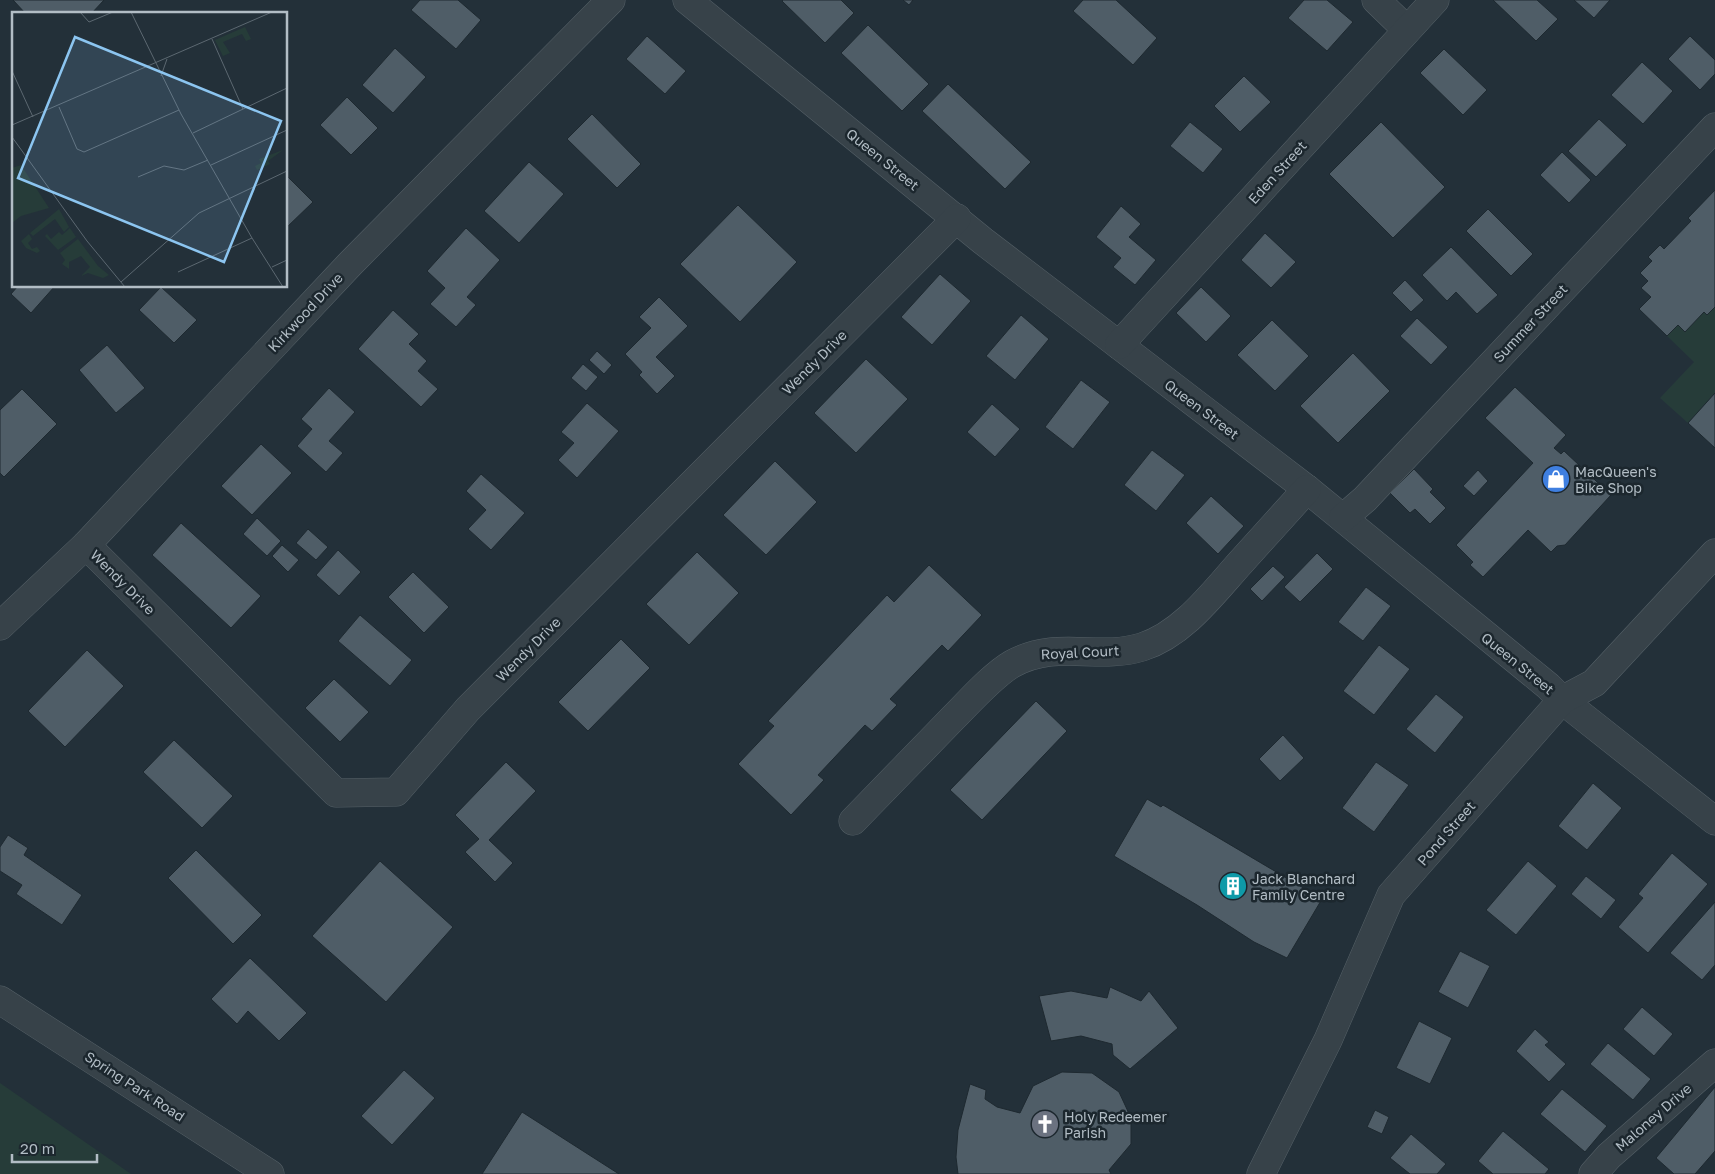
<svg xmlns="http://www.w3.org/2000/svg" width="1715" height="1174" font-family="'Golos Text',sans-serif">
	<rect width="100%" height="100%" fill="#233039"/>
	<g fill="#263c39">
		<polygon points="1715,307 1715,393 1688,423 1660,398 1694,362 1667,336 1678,325 1704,312 1707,315"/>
		<polygon points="0,1083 131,1174 0,1174"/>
	</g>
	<g fill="#4f5d67" stroke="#1e2930">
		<polygon points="13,0 104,0 91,14 26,14"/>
		<polygon points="420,0 458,0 481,20 456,49 411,10"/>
		<polygon points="783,0 841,0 854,13 825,43 782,1"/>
		<polygon points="903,0 913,0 909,5"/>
		<polygon points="1083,0 1116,0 1157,38 1133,65 1073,11"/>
		<polygon points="1304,0 1327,0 1353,22 1327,51 1288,18"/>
		<polygon points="1493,0 1537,0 1558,19 1536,41"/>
		<polygon points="1574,0 1610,0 1594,18"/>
		<polygon points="868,25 929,84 902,111 841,53"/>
		<polygon points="647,36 686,71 665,94 626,59"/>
		<polygon points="1690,36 1715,60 1715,74 1700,90 1668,59"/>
		<polygon points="395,48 426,77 393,113 362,85"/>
		<polygon points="1444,49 1487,90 1463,115 1420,73"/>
		<polygon points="1642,62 1673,91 1643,124 1611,95"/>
		<polygon points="1244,76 1271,102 1240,132 1214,106"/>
		<polygon points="948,84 1031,162 1005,189 922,111"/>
		<polygon points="347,97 378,128 351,155 320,125"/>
		<polygon points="592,114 641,164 617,188 567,139"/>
		<polygon points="1599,119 1627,145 1596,177 1568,151"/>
		<polygon points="1190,122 1223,149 1203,173 1170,146"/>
		<polygon points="1381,122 1445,187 1393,238 1329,174"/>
		<polygon points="1562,152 1591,180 1569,203 1540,175"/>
		<polygon points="529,162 564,194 519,243 484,211"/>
		<polygon points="286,175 313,202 286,228"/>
		<polygon points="1715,190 1715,307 1707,315 1704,312 1685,332 1678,325 1667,336 1639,309 1651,297 1641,288 1648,281 1640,273 1652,261 1648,257 1660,245 1664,249 1691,221 1688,218"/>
		<polygon points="738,205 797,262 740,322 680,264"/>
		<polygon points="1121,206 1141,224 1129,237 1156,260 1135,285 1113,267 1121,258 1096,237"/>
		<polygon points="1488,209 1533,254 1511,276 1466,231"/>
		<polygon points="466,228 500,260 467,297 476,305 456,327 430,304 445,288 427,271"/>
		<polygon points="1265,233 1296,262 1271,288 1241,260"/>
		<polygon points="1451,247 1498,295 1477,314 1456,292 1447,301 1422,275"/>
		<polygon points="940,274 971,301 932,345 901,317"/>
		<polygon points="1405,280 1424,300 1411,312 1392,293"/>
		<polygon points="18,286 55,286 31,313 11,294"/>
		<polygon points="161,287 197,320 174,343 139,310"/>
		<polygon points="1201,287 1231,316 1206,342 1176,313"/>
		<polygon points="659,297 688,326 656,357 675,376 657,394 639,375 642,372 625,354 651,328 639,317"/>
		<polygon points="393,310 419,334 409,344 427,361 418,371 438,389 421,407 358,349"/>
		<polygon points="1021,315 1049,339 1015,380 986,356"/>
		<polygon points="1417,318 1448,347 1431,365 1400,336"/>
		<polygon points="1272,320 1309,356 1275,391 1237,355"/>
		<polygon points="107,345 145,388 116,413 79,370"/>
		<polygon points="597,351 612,365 604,374 589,360"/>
		<polygon points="1353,353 1390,391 1338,443 1300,406"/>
		<polygon points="866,359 908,399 856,453 814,413"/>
		<polygon points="583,364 598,377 586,391 571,378"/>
		<polygon points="1081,380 1110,402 1073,449 1045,427"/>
		<polygon points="1515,387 1566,435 1554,448 1561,454 1564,451 1611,495 1565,545 1557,546 1551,552 1528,530 1483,577 1470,565 1473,562 1456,545 1533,463 1485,418"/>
		<polygon points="329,388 355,412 329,441 343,453 326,472 297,446 312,429 301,419"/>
		<polygon points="22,389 57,424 4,477 0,473 0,410"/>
		<polygon points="1715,393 1715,448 1688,423"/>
		<polygon points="587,403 619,431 577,478 558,460 574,443 561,432"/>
		<polygon points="992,404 1020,429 995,457 967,432"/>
		<polygon points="261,444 292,473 252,515 221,486"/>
		<polygon points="1152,450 1185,475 1156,511 1124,485"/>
		<polygon points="775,461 817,502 766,555 723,515"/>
		<polygon points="1414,469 1433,489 1430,492 1446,508 1430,524 1415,509 1410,513 1390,493"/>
		<polygon points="1478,470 1488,481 1474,496 1463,486"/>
		<polygon points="481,474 525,513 491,550 468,529 486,510 466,491"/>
		<polygon points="1211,496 1244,526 1218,554 1186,523"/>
		<polygon points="257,518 281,541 267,556 243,534"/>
		<polygon points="181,523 261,596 231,628 152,555"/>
		<polygon points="308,529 328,547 316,560 296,543"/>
		<polygon points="282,545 299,560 288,572 272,556"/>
		<polygon points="338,550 361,572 339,596 316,575"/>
		<polygon points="697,552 739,593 689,645 646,604"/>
		<polygon points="1317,553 1333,569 1300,602 1284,587"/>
		<polygon points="929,565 982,615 948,651 942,645 890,699 897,705 872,731 865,725 818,775 824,780 791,815 738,764 774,726 768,721 887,595 894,602"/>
		<polygon points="1273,566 1285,577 1262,601 1250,589"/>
		<polygon points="413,572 449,607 424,633 388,597"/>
		<polygon points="1366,587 1391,606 1363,641 1338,622"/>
		<polygon points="360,615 412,660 390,686 338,641"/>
		<polygon points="621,639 650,668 588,731 558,702"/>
		<polygon points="1379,645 1410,669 1374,715 1343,691"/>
		<polygon points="87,650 124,686 65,747 28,711"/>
		<polygon points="334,679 369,712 340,742 305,708"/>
		<polygon points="1436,694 1464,717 1435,753 1406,729"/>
		<polygon points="1036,701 1067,731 982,820 950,790"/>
		<polygon points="1283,735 1304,758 1280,781 1259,759"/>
		<polygon points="174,740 233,796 202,828 143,772"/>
		<polygon points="506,762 536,791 489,840 513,863 495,882 465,852 479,839 455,815"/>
		<polygon points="1376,762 1409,785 1374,832 1342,808"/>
		<polygon points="1593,783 1622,808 1587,850 1558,826"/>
		<polygon points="1147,799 1161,807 1163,805 1322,899 1287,958 1254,942 1197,905 1114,856"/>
		<polygon points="8,835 28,848 24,855 82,895 62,925 16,894 22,885 0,871 0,847"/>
		<polygon points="196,850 262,915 233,944 168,878"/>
		<polygon points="1672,853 1708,884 1648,953 1618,927 1643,898 1638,894"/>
		<polygon points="380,861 453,927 386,1002 312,936"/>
		<polygon points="1528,861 1557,886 1516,935 1486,910"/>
		<polygon points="1586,876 1616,900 1601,919 1571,894"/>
		<polygon points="1715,902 1715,965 1702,980 1670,953"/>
		<polygon points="1460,951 1490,966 1468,1008 1438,992"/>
		<polygon points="250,958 307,1013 279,1041 248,1011 237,1024 211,999"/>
		<polygon points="1110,987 1141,1001 1149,991 1178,1028 1130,1069 1113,1055 1112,1044 1081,1036 1051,1041 1039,996 1071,991 1107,998"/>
		<polygon points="1642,1007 1673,1034 1654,1056 1623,1029"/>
		<polygon points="1419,1021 1452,1038 1430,1084 1396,1068"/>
		<polygon points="1535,1029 1549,1042 1545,1045 1566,1064 1549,1082 1516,1051"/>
		<polygon points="1608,1043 1651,1079 1633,1100 1590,1064"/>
		<polygon points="404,1070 435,1098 392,1145 361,1116"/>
		<polygon points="1062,1072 1092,1073 1119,1092 1131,1118 1131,1144 1109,1170 1111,1174 958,1174 956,1157 958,1130 970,1084 986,1090 985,1099 997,1107 1020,1113 1033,1086"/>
		<polygon points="1715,1087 1715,1151 1695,1174 1674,1174 1656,1158"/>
		<polygon points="1562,1089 1607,1126 1585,1152 1540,1114"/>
		<polygon points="1375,1110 1389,1117 1382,1134 1367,1127"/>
		<polygon points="522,1112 619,1174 482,1174"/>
		<polygon points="1503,1131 1549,1169 1545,1174 1493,1174 1478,1161"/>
		<polygon points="1411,1134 1446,1164 1437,1174 1410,1174 1390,1158"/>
	</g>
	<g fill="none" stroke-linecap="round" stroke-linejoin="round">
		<defs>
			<g id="minor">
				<polyline points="687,0 983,241 1307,489 1548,686 1562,700 1715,821"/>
				<polyline points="1376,0 1407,30"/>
				<polyline points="1119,345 1435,0"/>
				<polyline points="1343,518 1365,499 1715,127"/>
				<polyline points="86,545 336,793 396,792 468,709 957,218"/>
				<polyline points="0,626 86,545 350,264 611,0"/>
				<path d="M853,821C886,787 920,752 953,718C969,702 993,675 1012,664C1058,639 1096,661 1142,647C1183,634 1213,593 1241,562C1263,538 1285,513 1307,489"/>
				<polyline points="0,1000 270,1174"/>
				<polyline points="1261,1174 1328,1040 1391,895 1562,700 1594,683 1715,553"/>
				<polyline points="1593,1174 1609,1156 1715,1063"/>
			</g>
		</defs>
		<use href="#minor" stroke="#556067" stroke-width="29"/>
		<use href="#minor" stroke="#374249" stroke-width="28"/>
	</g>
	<defs>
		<symbol id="shop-disc" viewBox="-11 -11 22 22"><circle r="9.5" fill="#3f7fe0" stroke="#1c272e"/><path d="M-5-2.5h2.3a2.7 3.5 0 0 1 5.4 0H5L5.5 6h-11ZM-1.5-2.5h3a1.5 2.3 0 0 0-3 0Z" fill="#fff"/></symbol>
		<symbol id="building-disc" viewBox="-11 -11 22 22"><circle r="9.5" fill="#0f9aa8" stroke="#1c272e"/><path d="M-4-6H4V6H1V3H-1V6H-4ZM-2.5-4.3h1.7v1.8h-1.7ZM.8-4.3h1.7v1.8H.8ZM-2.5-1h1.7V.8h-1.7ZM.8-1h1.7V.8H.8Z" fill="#fff"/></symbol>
		<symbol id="church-disc" viewBox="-11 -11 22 22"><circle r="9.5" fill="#6b7280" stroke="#1c272e"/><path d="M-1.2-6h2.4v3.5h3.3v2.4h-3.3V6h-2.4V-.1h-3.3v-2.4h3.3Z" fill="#fff"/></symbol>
	</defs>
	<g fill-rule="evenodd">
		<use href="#shop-disc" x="1540" y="463" width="32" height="32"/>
		<use href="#building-disc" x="1217" y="870" width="32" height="32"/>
		<use href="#church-disc" x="1029" y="1108" width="32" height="32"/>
	</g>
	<g text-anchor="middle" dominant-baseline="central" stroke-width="5" stroke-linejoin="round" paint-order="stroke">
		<g font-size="14" fill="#b2bdc5" stroke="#1c272e">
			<text transform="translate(883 159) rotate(39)">Queen Street</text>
			<text transform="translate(1277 172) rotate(-48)">Eden Street</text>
			<text transform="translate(305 312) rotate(-47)">Kirkwood Drive</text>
			<text transform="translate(1530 323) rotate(-47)">Summer Street</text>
			<text transform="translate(814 362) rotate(-45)">Wendy Drive</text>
			<text transform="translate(1202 409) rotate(37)">Queen Street</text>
			<text transform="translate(123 582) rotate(45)">Wendy Drive</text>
			<text transform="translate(528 649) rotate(-45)">Wendy Drive</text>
			<text transform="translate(1080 652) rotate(-3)">Royal Court</text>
			<text transform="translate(1518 663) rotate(39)">Queen Street</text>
			<text transform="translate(1446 833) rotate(-49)">Pond Street</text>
			<text transform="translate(135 1086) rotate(33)">Spring Park Road</text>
			<text transform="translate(1653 1117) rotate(-41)">Maloney Drive</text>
		</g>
		<g font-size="14" fill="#b2bdc5" stroke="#1c272e" text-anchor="start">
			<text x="1575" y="471">MacQueen's<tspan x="1575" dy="16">Bike Shop</tspan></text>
			<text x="1252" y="878">Jack Blanchard<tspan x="1252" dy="16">Family Centre</tspan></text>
			<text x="1064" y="1116">Holy Redeemer<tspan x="1064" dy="16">Parish</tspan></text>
		</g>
	</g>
	<g transform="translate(12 12)">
		<rect width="275" height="275" fill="#233039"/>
		<path d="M233,15L239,27L234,29L230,22L211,30L218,41L211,44L203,28ZM271,138L256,149L258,152L245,158L243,154L249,151L247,147ZM9,153L37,196L9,204L0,211V156ZM47,197L57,215L52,220L43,207L21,224L18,221ZM58,216L64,225L46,238L33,224L35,222L39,227L47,220L50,223ZM17,222L20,227L16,231L20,237L25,235L28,239L25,241L14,236L9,229ZM66,227L86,254L97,263L91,266L76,261L69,264L78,255L69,244L57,250V257L50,252L53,248L48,241Z" fill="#263c39"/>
		<path fill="none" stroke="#5c6871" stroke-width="1" d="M68,0L77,10L101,0M119,0L169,102L240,226L271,275M200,27L231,97M0,59L21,105M149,64L155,47M47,95L65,137L72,140L167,98M0,113L260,0M181,121L275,76M0,125L75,229L113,275M199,153L275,118M126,165L152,154L172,158L196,148M260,255L275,248M166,260L240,226M109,270L187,201L275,159"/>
		<path fill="#8cc5f0" fill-opacity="0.15" stroke="#8cc5f0" stroke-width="2.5" d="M63,25L269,109L212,250L6,166Z"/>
		<rect width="275" height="275" fill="none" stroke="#b2bdc5" stroke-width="2.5"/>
	</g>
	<path d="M12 1154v8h85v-8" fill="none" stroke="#b2bdc5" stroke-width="2.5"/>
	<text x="20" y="1154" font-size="15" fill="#b2bdc5" stroke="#1c272e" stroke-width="4" paint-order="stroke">20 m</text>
</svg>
